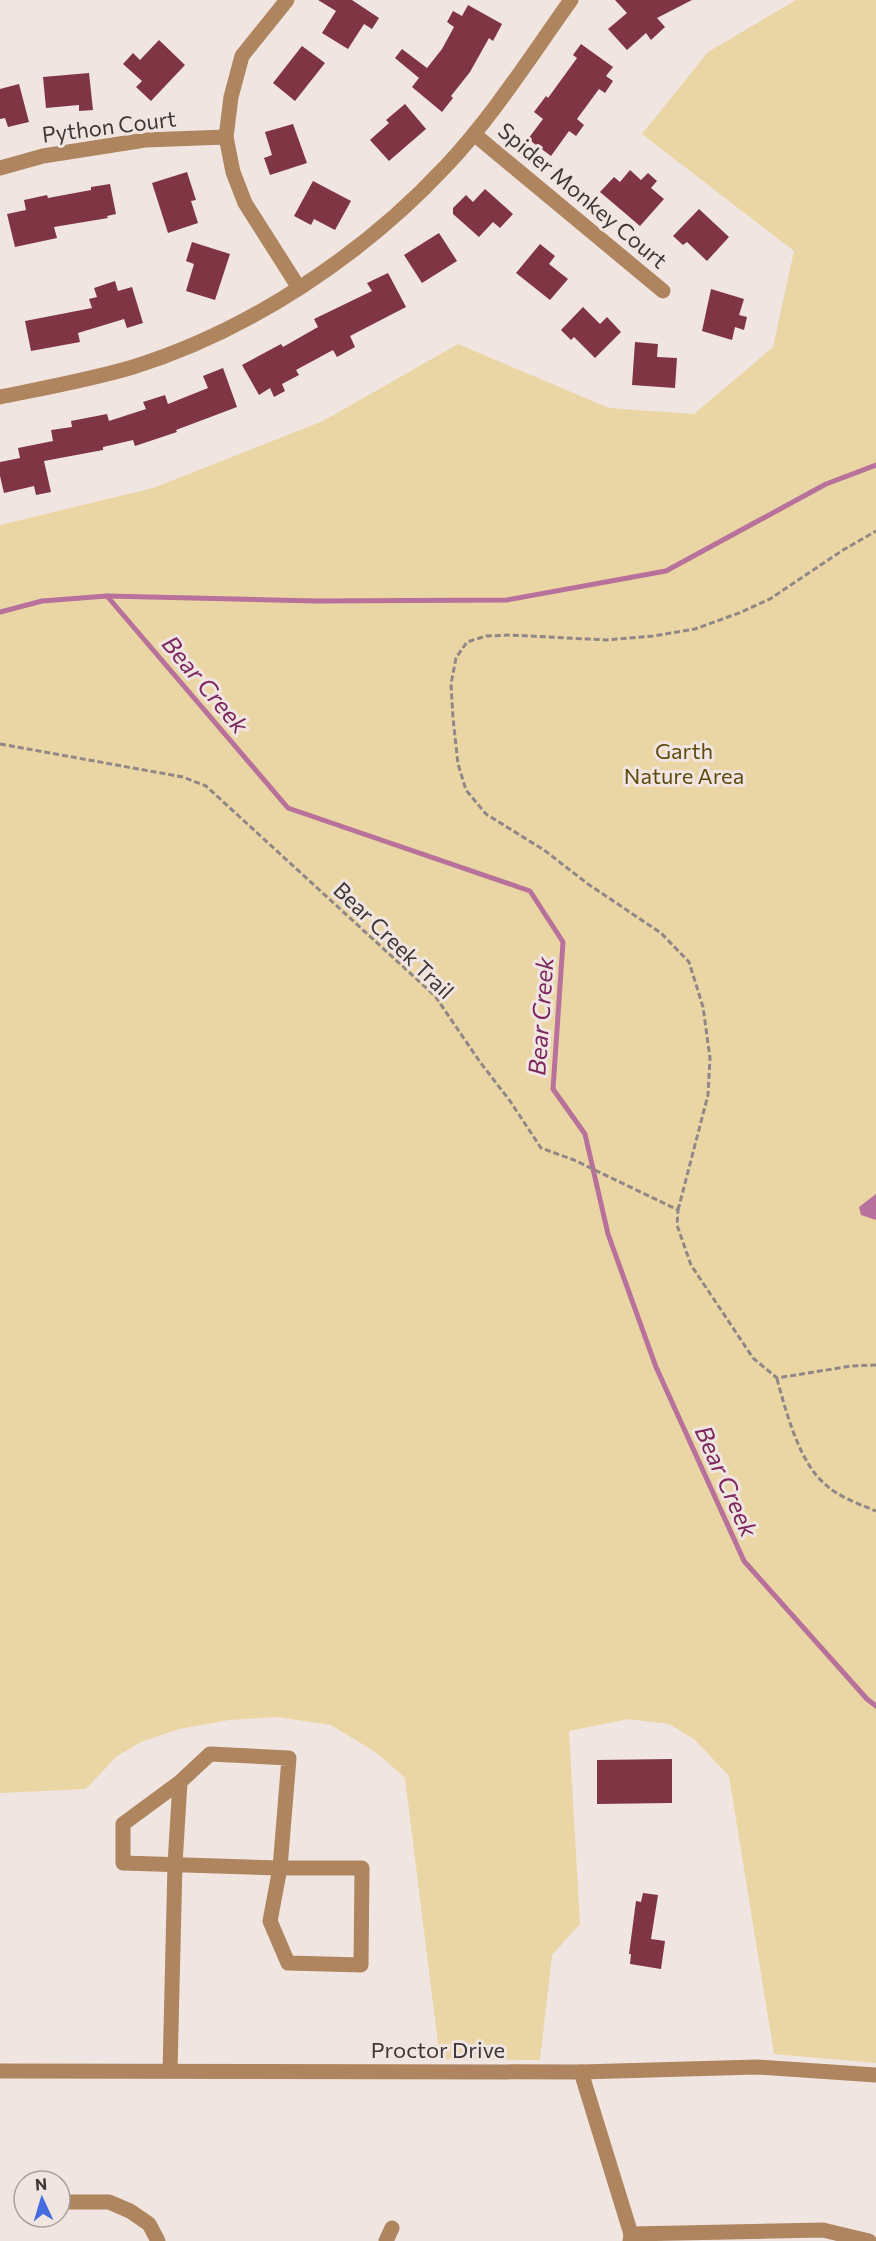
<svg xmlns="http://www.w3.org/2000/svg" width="876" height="2241" font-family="Commissioner,sans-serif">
	<rect width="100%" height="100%" fill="#f1e5e1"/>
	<polygon fill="#ead6a4" points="796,0 876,0 876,2063 774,2054 729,1776 695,1740 669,1724 629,1719 569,1731 580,1924 552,1955 540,2060 440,2059 405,1778 377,1753 331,1725 277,1717 229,1720 179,1729 141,1742 116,1757 86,1789 0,1793 0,525 153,488 323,421 458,344 609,408 694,414 773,347 794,251 642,134 708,52"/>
	<polygon fill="#b7719a" points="876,1194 876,1220 861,1215 859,1207"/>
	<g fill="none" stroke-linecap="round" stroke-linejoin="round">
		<g stroke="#b7719a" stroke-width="5">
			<polyline points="107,596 315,601 507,600 666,571 826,484 876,465"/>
			<polyline points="0,612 42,601 107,596 288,808 530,891 563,942 553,1089 585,1134 608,1234 656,1367 744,1561 867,1699 876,1706"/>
		</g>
	</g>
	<g fill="#7f3543">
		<polygon points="318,0 352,0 379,18 372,29 364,24 348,49 322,33 336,11"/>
		<polygon points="615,0 692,0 657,18 665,27 651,40 646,33 627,50 608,29 627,13"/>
		<polygon points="468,5 502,24 493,41 489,38 470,72 451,96 453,98 442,112 412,87 419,78 395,58 402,49 427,68 442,49 454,27 447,22 453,11 462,16"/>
		<polygon points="159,40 185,65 151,101 136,87 142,81 123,64 133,53 140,60"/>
		<polygon points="581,44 613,67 606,76 613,81 605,93 599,89 577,119 584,125 576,136 569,131 551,156 528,139 543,119 534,112 546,96 548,98 577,58 573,55"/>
		<polygon points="302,46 325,63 295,101 273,83"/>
		<polygon points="89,73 93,110 79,111 79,105 46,108 43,77"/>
		<polygon points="19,84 29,122 8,127 5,118 0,119 0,89"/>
		<polygon points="405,104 426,129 389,161 370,140 389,123 386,120"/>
		<polygon points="293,124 307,163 270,175 264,158 272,155 265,132"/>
		<polygon points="630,170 641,180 648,173 657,181 651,188 664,199 640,226 600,192 614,177 620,182"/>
		<polygon points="187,172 196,200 191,201 198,223 168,233 152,183"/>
		<polygon points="313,181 351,201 335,230 314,219 311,225 294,216"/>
		<polygon points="110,184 116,214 107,216 108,218 54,227 57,238 15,247 7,214 26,210 24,200 47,195 48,198 91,190 91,187"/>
		<polygon points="485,189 513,214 500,228 493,222 479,237 453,214 453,208 466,195 473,202"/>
		<polygon points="699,209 729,237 707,261 687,242 683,245 673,236"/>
		<polygon points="439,233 457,261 422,283 404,255"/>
		<polygon points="192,242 230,254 215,300 186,291 194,264 186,261"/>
		<polygon points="540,244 555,256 549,264 568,279 550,300 516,273"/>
		<polygon points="388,273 406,307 350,336 355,347 337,357 333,350 296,370 299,375 282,384 285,391 274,397 270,388 259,395 242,365 281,344 283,347 318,327 314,319 372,291 367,283"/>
		<polygon points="115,281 118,291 132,287 143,323 127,328 124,319 78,333 80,342 31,351 25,321 92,308 89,299 97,297 94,288"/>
		<polygon points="711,289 744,299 739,315 747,317 744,330 735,327 732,340 702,331"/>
		<polygon points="583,307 600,324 607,317 621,332 595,358 574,337 571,340 561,330"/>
		<polygon points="635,342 658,344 657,357 677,358 675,388 632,385"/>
		<polygon points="223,368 237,407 176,430 177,432 135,446 133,440 103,447 103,450 44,461 51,492 36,495 34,486 4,493 0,476 0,462 20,458 18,448 53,441 51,430 72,427 71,421 107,414 109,421 146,409 143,402 165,395 168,404 208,388 203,376"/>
		<polygon points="672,1759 672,1803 597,1804 597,1760"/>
		<polygon points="643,1893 658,1895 651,1939 665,1941 661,1969 630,1964 631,1954 629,1954 636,1901 641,1902"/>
	</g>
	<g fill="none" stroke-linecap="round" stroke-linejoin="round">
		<g stroke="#908886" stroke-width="3" stroke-dasharray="6 3" stroke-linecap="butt">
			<polyline points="0,744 183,777 206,786 435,996 480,1062 510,1101 541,1148 574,1160 678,1210 677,1225 691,1265 753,1358 777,1378 851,1366 876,1365"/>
			<polyline points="678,1210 708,1095 710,1058 703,1007 689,962 661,933 588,884 544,850 486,814 466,790 458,764 453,718 451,684 456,658 467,642 486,636 510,635 607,640 653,636 695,629 739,613 770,599 843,550 876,531"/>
			<path d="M777,1379C786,1411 799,1463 826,1485C839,1497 859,1504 876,1511"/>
		</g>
		<g stroke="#ae855f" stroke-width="15">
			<polyline points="287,0 242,56 231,97 226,137 233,172 245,203 299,288"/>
			<polyline points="474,134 663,291"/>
			<polyline points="0,168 43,156 145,140 226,137"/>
			<path d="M0,397C44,388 89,380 133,367C249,331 363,255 446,166C493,116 531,56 571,0"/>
			<polyline points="0,2071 581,2072 757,2067 876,2075"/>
			<polyline points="170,2071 175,1864 180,1782 210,1754 289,1758 280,1868 362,1868 361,1965 288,1963 270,1921 280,1868 123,1863 123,1824 180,1782"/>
			<polyline points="581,2072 631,2234 630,2241"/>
			<polyline points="60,2202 109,2202 130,2211 149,2224 158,2241"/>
			<polyline points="631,2234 823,2230 869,2241"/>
			<polyline points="386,2241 392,2228"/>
		</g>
	</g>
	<g text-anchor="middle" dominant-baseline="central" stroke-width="6" stroke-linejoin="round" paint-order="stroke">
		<g font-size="22" fill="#3d3837" stroke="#f1e5e1">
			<text transform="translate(109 126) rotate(-7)">Python Court</text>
			<text transform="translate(583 195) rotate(40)">Spider Monkey Court</text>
			<text transform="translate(394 940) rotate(44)">Bear Creek Trail</text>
			<text x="438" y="2049">Proctor Drive</text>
		</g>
		<g font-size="22" fill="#604c10" stroke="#f1e5e1">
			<text x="684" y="750">Garth<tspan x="684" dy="25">Nature Area</tspan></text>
		</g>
		<g font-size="24" font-style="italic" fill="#7c285e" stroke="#f1e5e1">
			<text transform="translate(206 684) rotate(50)">Bear Creek</text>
			<text transform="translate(540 1016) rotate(-86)">Bear Creek</text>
			<text transform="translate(727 1481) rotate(66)">Bear Creek</text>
		</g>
	</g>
	<g transform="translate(42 2199) rotate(356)"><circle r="28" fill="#f1e5e1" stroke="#a9a09d" stroke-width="1.5"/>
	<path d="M0-4.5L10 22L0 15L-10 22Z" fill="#466ddf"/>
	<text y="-9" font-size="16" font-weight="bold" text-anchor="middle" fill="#3d3837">N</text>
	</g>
</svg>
